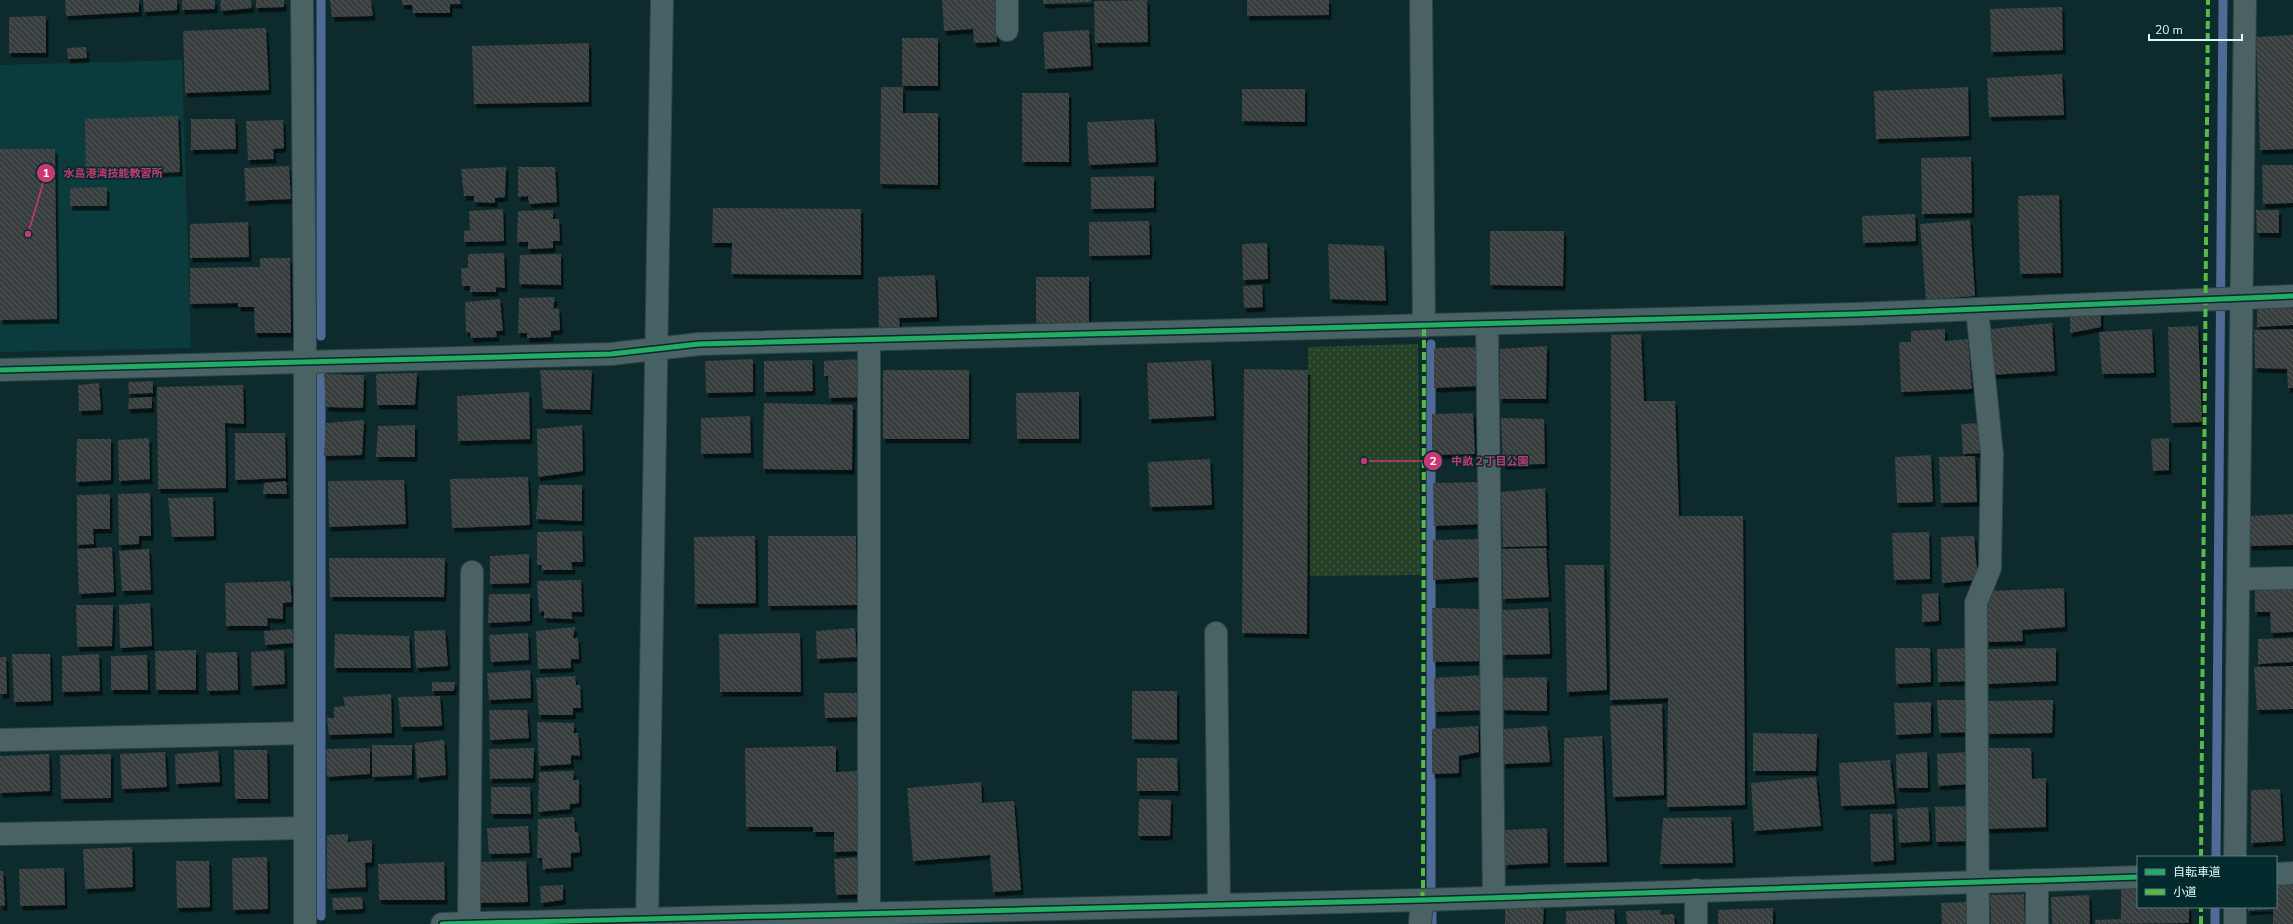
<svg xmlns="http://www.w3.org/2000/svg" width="2293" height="924" font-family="'Nunito Sans','Noto Sans JP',sans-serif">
	<defs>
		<pattern id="park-dots" width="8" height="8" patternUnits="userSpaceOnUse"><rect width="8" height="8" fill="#254127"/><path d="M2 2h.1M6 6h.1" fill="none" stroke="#445d47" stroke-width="1.8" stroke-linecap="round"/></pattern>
		<pattern id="building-back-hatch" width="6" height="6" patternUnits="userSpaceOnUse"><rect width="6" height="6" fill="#373d3e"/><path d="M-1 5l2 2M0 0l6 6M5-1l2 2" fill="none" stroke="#545a5b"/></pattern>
		<filter id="shadow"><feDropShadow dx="2.5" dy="4.5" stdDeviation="0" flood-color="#0009"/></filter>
	</defs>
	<rect width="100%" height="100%" fill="#0d2b2d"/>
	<polygon fill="#0b3b3d" points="182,60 191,348 0,352 0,65"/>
	<polygon fill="url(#park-dots)" points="1418,344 1421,575 1310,576 1308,347"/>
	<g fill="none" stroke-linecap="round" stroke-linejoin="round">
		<g stroke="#4f6a97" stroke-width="9">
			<polyline points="321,0 321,336"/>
			<polyline points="1431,344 1431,887"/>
			<polyline points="2216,857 2223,0"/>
			<polyline points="1432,913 1432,924"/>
			<polyline points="321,916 321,373"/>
			<polyline points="2215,924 2215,907"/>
		</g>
	</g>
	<g fill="url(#building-back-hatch)" filter="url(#shadow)">
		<polygon points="65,0 139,0 139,12 66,16"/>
		<polygon points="143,0 177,0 177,10 144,12"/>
		<polygon points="182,0 215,0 215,9 182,10"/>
		<polygon points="220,0 251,0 252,8 221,11"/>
		<polygon points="256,0 284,0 284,7 256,8"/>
		<polygon points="330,0 371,0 373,16 332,17"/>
		<polygon points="402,0 460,0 460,4 450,4 450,13 413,13 412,5 402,5"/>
		<polygon points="942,0 995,0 997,42 974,43 973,29 944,31"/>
		<polygon points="1043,0 1091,0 1091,2 1043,4"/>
		<polygon points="1147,0 1148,42 1095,43 1094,1"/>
		<polygon points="1247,0 1329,0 1329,15 1247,16"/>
		<polygon points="2062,7 2063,50 1991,52 1990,9"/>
		<polygon points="46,16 46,53 9,53 9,17"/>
		<polygon points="266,28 269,90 185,93 183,31"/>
		<polygon points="1089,30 1091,66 1045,69 1043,32"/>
		<polygon points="2293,35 2293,149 2260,150 2256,37"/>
		<rect x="902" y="38" width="36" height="48"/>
		<polygon points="589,43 589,102 474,104 472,46"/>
		<polygon points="86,47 87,58 68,59 67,48"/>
		<polygon points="2062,74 2064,115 1989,117 1987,78"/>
		<polygon points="881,87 903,87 903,113 938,113 938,185 880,184"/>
		<polygon points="1968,87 1969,136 1876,139 1874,91"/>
		<polygon points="1242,89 1305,89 1305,122 1242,121"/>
		<rect x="1022" y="93" width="47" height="69"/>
		<polygon points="178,116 180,172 86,175 85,119"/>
		<polygon points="191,119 235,119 236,149 191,150"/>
		<polygon points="1154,119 1156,162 1089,165 1087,122"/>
		<polygon points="283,120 284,148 273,149 274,159 248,160 246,121"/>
		<polygon points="0,149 55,149 57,319 0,320"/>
		<polygon points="1971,157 1972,213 1922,214 1921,158"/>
		<polygon points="2262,165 2293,165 2293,203 2263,204"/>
		<polygon points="289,166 291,199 246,201 244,168"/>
		<polygon points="506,167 505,197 495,198 495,203 474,202 474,196 464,196 461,169"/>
		<polygon points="518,167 555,167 557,202 529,204 528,196 518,197"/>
		<polygon points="1154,176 1154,208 1091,209 1091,177"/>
		<polygon points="107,187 107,206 70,206 70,188"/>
		<polygon points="2059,195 2061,273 2020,274 2018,196"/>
		<polygon points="713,208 861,209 861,275 731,274 732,243 712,243"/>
		<polygon points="503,209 504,241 464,242 464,231 470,230 469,211"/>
		<polygon points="553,210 553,219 559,219 560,241 553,241 553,248 528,249 528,242 517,242 518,211"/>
		<polygon points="2256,210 2279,210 2279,233 2257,233"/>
		<polygon points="1915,214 1916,241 1863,243 1862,216"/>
		<polygon points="1970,220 1975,296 1926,300 1920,224"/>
		<polygon points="1149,221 1150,255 1089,256 1089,222"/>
		<polygon points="248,222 249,257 190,258 190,224"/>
		<polygon points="1490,231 1564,231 1563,286 1490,285"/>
		<polygon points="1267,243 1268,279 1243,280 1242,244"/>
		<polygon points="1328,244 1384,246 1386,301 1330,299"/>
		<polygon points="504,253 505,288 496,287 496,292 470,292 470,286 462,286 461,268 468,268 468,254"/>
		<polygon points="561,254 561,285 519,284 520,255"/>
		<polygon points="260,258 290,258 291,333 255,333 254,307 238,307 238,303 190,304 190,268 260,267"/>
		<polygon points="935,275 937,317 899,318 900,329 879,330 878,277"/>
		<rect x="1036" y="277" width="53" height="46"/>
		<polygon points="1262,285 1263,307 1244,308 1243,286"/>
		<polygon points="555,297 553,309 559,308 560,330 551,331 551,337 527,338 527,333 518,333 519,298"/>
		<polygon points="500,299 503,331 496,331 497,337 471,338 470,332 466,332 465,302"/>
		<polygon points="2293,304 2293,325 2257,327 2257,305"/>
		<polygon points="2101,308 2101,327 2070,333 2070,309"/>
		<polygon points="2052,323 2055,371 1992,375 1990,329"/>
		<polygon points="2198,326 2202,422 2171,423 2168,327"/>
		<polygon points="1945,329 1945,341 1968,339 1972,389 1901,392 1899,342 1911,342 1911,331"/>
		<polygon points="2152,329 2154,373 2102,374 2099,332"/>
		<polygon points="2293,329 2293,388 2288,388 2287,369 2255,368 2254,330"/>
		<polygon points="1641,334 1644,401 1675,401 1679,516 1743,516 1745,805 1667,807 1668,698 1610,700 1611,335"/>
		<polygon points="1547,346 1546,399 1500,399 1500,349"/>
		<polygon points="1479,347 1480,386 1434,388 1434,348"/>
		<polygon points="753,359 753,392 706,393 705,361"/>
		<polygon points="860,359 861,397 829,398 828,376 824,376 824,361"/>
		<polygon points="812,360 813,391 764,392 764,361"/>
		<polygon points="1211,360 1214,416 1149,419 1147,363"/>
		<polygon points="1244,369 1308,370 1307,634 1242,633"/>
		<polygon points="540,370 592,370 590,410 543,409"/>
		<rect x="883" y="370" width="86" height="69"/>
		<polygon points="417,373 415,405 377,405 376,374"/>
		<polygon points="324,374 364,375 363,408 326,407"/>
		<polygon points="153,381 153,393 129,394 128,382"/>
		<polygon points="99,383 101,410 79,411 78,385"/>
		<polygon points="243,385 244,424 225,423 226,488 158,489 157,387"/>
		<polygon points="529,392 530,439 458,441 457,396"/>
		<polygon points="1079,392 1079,439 1017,439 1016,393"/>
		<polygon points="152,397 152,408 128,409 129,398"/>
		<polygon points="764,403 853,405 852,470 763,469"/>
		<polygon points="1473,413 1475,454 1432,455 1432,414"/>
		<polygon points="750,416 751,453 701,454 701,418"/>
		<polygon points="1501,418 1544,419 1545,464 1503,465"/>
		<polygon points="364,420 362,455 324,456 326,423"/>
		<polygon points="1980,423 1981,453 1963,454 1961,424"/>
		<polygon points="415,425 415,457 376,457 378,426"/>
		<polygon points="582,425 583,471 538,477 537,429"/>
		<polygon points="235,433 285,433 286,478 235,480"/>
		<polygon points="149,438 150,479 119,481 118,440"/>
		<polygon points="2169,438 2169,470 2153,471 2151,439"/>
		<polygon points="77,439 111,439 111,480 76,482"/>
		<polygon points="1931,455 1933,502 1897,503 1895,457"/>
		<polygon points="1975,456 1977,502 1941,503 1939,457"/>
		<polygon points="1210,459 1212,505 1150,507 1148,462"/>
		<polygon points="528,477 530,525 452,528 450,479"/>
		<polygon points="404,480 406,524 329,527 328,481"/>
		<polygon points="286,481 287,494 263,494 264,483"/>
		<polygon points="1481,482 1483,524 1434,526 1433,483"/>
		<polygon points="539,485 582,485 582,521 536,519"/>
		<polygon points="1545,488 1547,546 1503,547 1501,492"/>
		<polygon points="150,493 151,536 139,536 139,544 119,545 118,494"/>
		<polygon points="110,494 110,529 93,529 94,544 77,545 77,495"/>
		<polygon points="213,497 214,536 172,537 168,498"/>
		<polygon points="2293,514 2293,545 2249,546 2250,516"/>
		<polygon points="582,531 583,562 571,562 573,570 541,570 542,565 537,565 537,532"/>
		<polygon points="1929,532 1930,579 1894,580 1892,533"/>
		<polygon points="755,536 756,603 695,604 694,537"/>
		<polygon points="768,536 856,536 857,605 768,606"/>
		<polygon points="1974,536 1978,580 1942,583 1941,537"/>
		<polygon points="1480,539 1482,577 1433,580 1433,540"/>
		<polygon points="112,547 114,592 79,594 77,549"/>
		<polygon points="1546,548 1549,597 1503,599 1502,549"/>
		<polygon points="149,549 151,590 122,591 119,551"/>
		<polygon points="529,554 529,583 490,584 490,556"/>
		<polygon points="329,558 445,558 444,597 330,597"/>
		<polygon points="1565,565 1604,565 1607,690 1567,692"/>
		<polygon points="581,580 582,612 571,612 573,619 544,618 544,611 539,612 537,581"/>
		<polygon points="290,581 292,602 283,603 283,619 267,618 268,626 226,626 225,583"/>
		<polygon points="2293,583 2293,632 2271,633 2270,612 2255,612 2255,585"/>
		<polygon points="2064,588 2065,627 2022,630 2023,641 1987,642 1986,591"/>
		<polygon points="1938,593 1939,621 1922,622 1922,594"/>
		<polygon points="489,594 530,594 530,621 488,623"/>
		<polygon points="150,603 152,646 120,648 119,605"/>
		<polygon points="76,605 113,605 112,646 77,647"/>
		<polygon points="1432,608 1482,609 1483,661 1433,662"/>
		<polygon points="1548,608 1550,654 1503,655 1502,610"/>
		<polygon points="575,627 573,638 578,638 579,659 571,659 571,668 538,669 536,631"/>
		<polygon points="855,628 857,657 817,659 816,631"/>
		<polygon points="293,629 294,643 265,645 264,631"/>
		<polygon points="445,630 448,666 416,668 414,631"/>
		<polygon points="528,633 529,660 491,662 489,635"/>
		<polygon points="800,633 801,692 720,692 719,634"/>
		<polygon points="335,634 409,636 411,668 334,668"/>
		<polygon points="2293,638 2293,662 2258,664 2258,639"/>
		<polygon points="1895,648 1930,648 1931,682 1896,684"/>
		<polygon points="1970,648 1971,681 1938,682 1937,649"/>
		<polygon points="2056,648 2056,681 1987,684 1987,649"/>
		<polygon points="196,650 196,690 156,690 155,651"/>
		<polygon points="284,650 285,684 252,686 251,652"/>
		<polygon points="237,652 238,690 207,691 206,653"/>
		<polygon points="12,654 50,654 51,701 14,702"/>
		<polygon points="99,654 100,691 62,692 62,656"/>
		<polygon points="147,655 148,690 111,690 111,656"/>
		<polygon points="0,657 6,657 7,694 0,694"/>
		<polygon points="2293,666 2293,709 2257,710 2254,667"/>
		<polygon points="530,670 531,698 489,700 487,673"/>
		<polygon points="1484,675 1486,710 1435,712 1434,678"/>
		<polygon points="575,676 576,685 580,685 581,708 573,708 573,715 539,715 536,678"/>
		<polygon points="1547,677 1547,711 1503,710 1501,678"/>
		<polygon points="432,682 455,682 454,691 432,691"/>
		<polygon points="1132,691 1177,691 1177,740 1132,739"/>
		<polygon points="824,693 859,693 859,717 825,718"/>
		<polygon points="391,694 392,733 329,735 327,718 334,718 334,707 345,706 343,697"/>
		<polygon points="440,696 442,726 401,727 398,697"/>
		<polygon points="1937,700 1971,700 1972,732 1939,733"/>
		<polygon points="2053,700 2052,733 1988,734 1987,701"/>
		<polygon points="1931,702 1931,733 1896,735 1894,703"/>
		<polygon points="1662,704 1664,795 1613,797 1610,706"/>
		<polygon points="489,710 527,710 529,738 490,740"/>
		<polygon points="537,722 574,723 574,733 578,733 580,756 571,755 571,764 539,766"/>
		<polygon points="1478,726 1479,752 1459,756 1459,773 1432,774 1432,729"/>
		<polygon points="1547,726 1550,762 1503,764 1504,729"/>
		<polygon points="1753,733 1817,734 1816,771 1753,771"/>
		<polygon points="1602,736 1607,862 1564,863 1564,738"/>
		<polygon points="444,740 446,775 417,778 415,743"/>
		<polygon points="372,745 412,745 412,775 372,777"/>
		<polygon points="836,746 836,772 860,771 861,851 834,852 834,832 813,832 813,827 746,827 745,748"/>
		<polygon points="370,748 370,774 327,777 326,749"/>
		<polygon points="534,748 533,778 490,779 489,749"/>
		<polygon points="1986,748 2031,748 2032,779 2046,778 2046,827 1986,829"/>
		<polygon points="234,750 267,750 268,799 235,799"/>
		<polygon points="218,751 220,782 176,784 175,754"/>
		<polygon points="165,752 167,787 122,789 120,754"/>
		<polygon points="1927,752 1928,788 1897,788 1896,754"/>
		<polygon points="1969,752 1970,784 1938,786 1937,754"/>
		<polygon points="49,754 50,791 0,793 0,756"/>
		<polygon points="111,754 111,798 61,799 60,755"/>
		<polygon points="1137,758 1177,758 1178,791 1137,791"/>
		<polygon points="1890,760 1895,804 1841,806 1839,763"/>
		<polygon points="574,771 573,780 579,780 579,803 570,804 570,809 538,812 539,772"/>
		<polygon points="1816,777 1821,826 1754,831 1751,783"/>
		<polygon points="981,782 982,803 1014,801 1021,890 993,892 990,855 913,861 907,788"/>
		<polygon points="491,787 530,787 531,814 491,814"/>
		<polygon points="2280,789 2283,841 2251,843 2251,790"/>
		<polygon points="1139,799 1171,800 1170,836 1138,836"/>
		<polygon points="1968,806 1970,841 1936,842 1935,807"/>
		<polygon points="1928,807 1930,841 1899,843 1897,809"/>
		<polygon points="1870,814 1892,814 1894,860 1871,862"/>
		<polygon points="574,817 575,832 578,832 580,852 571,853 571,867 543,869 542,858 537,858 538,819"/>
		<polygon points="1731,817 1733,863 1660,864 1663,818"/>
		<polygon points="528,826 530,853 489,854 487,828"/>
		<polygon points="1547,828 1548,863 1505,865 1505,830"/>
		<polygon points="348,834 348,842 372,840 372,862 365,863 366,887 327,889 327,835"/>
		<polygon points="132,847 133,887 85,889 83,849"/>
		<polygon points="267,857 268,909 233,910 232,858"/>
		<polygon points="862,857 863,894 836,895 834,859"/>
		<polygon points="176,861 209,861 210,907 177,908"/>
		<polygon points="526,861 528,902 476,903 473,862"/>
		<polygon points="444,862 445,900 379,900 378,864"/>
		<polygon points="64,868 65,905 20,906 19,869"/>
		<polygon points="0,871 3,871 5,906 0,906"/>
		<polygon points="2293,884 2293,924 2273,924 2273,909 2248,911 2248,907 2276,907 2276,885"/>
		<polygon points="563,885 563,900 541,903 540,886"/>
		<polygon points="2121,886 2138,887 2138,907 2189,907 2189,923 2095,924 2095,920 2121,919"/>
		<polygon points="2024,894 2025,924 1991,924 1990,895"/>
		<polygon points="2089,895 2090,924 2052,924 2051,897"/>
		<polygon points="362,897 363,909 333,910 332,898"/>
		<polygon points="1968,902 1968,924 1942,924 1941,903"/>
		<polygon points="1544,905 1543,924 1505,924 1505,907"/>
		<polygon points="1773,908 1773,924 1718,924 1718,910"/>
		<polygon points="1614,909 1615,924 1566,924 1566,911"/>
		<polygon points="1661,910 1660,915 1674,914 1675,924 1627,924 1626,911"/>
	</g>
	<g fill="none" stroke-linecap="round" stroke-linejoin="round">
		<defs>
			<g id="street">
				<polyline points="302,0 305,338 305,924"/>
				<polyline points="1007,0 1007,30"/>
				<polyline points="1421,0 1424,326"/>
				<polyline points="1977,309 1992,454 1990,568 1976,603 1978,924"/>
				<polyline points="1487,324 1494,897"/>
				<polyline points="869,340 869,914"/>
				<polyline points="0,370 611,354 699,344 1856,314 2293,296"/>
				<polyline points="2239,579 2293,578"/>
				<polyline points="1216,633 1219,904"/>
				<polyline points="0,740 305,733"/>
				<polyline points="0,834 305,828"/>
				<polyline points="2235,857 2245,0"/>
				<polyline points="2276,874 2293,873"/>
				<polyline points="1696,890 1696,924"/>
				<polyline points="442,924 1422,900 2138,877"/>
				<polyline points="469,924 472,572"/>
				<polyline points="1420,924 1422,900"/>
				<polyline points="2037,924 2037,880"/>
				<polyline points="2235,924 2235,907"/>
			</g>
			<polyline id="secondary" points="647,924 662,0"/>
		</defs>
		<use href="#street" stroke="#2d4547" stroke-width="24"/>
		<use href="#secondary" stroke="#2d4547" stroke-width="24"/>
		<use href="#street" stroke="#4b6264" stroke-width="22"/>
		<use href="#secondary" stroke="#466264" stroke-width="22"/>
		<g stroke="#58b947" stroke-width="4" stroke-dasharray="8 4" stroke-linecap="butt">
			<polyline points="2201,857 2208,0"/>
			<polyline points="1422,900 1423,889 1424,326"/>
			<polyline points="2201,924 2201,907"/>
		</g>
		<defs>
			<g id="cycleway">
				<polyline points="0,370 611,354 699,344 1856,314 2293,296"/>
				<polyline points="442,924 1422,900 2138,877"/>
			</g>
		</defs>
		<use href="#cycleway" stroke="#032b2e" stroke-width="8"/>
		<use href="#cycleway" stroke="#26ab63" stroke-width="5"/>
	</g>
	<path fill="none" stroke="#c63a73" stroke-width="1.5" d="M28 234L46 173M1364 461L1433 461"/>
	<g fill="#c63a73" stroke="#032b2e" stroke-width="1.5">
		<circle cx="28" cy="234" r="4"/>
		<circle cx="1364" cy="461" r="4"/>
		<circle cx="46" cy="173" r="10"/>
		<circle cx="1433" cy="461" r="10"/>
	</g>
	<g font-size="12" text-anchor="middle" font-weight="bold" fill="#fff">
		<text x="46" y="177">1</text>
		<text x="1433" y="465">2</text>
	</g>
	<g font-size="11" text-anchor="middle" font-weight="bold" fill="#c63a73" stroke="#032b2e" stroke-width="3" stroke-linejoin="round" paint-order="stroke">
		<text x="113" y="177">水島港湾技能教習所</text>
		<text x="1490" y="465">中畝２丁目公園</text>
	</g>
	<rect x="2137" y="856" width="140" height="52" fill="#032b2e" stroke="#5b7d80"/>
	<rect x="2145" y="869" width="20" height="6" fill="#26ab63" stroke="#5b7d80"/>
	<text x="2173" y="876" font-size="12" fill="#e0f9fb">自転車道</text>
	<rect x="2145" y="889" width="20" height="6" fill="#58b947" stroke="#5b7d80"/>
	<text x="2173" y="896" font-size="12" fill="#e0f9fb">小道</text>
	<path d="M2149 34v6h93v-6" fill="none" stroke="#e0f9fb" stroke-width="2"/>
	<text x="2155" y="34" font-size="12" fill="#e0f9fb" stroke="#032b2e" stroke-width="3" paint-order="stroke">20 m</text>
</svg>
